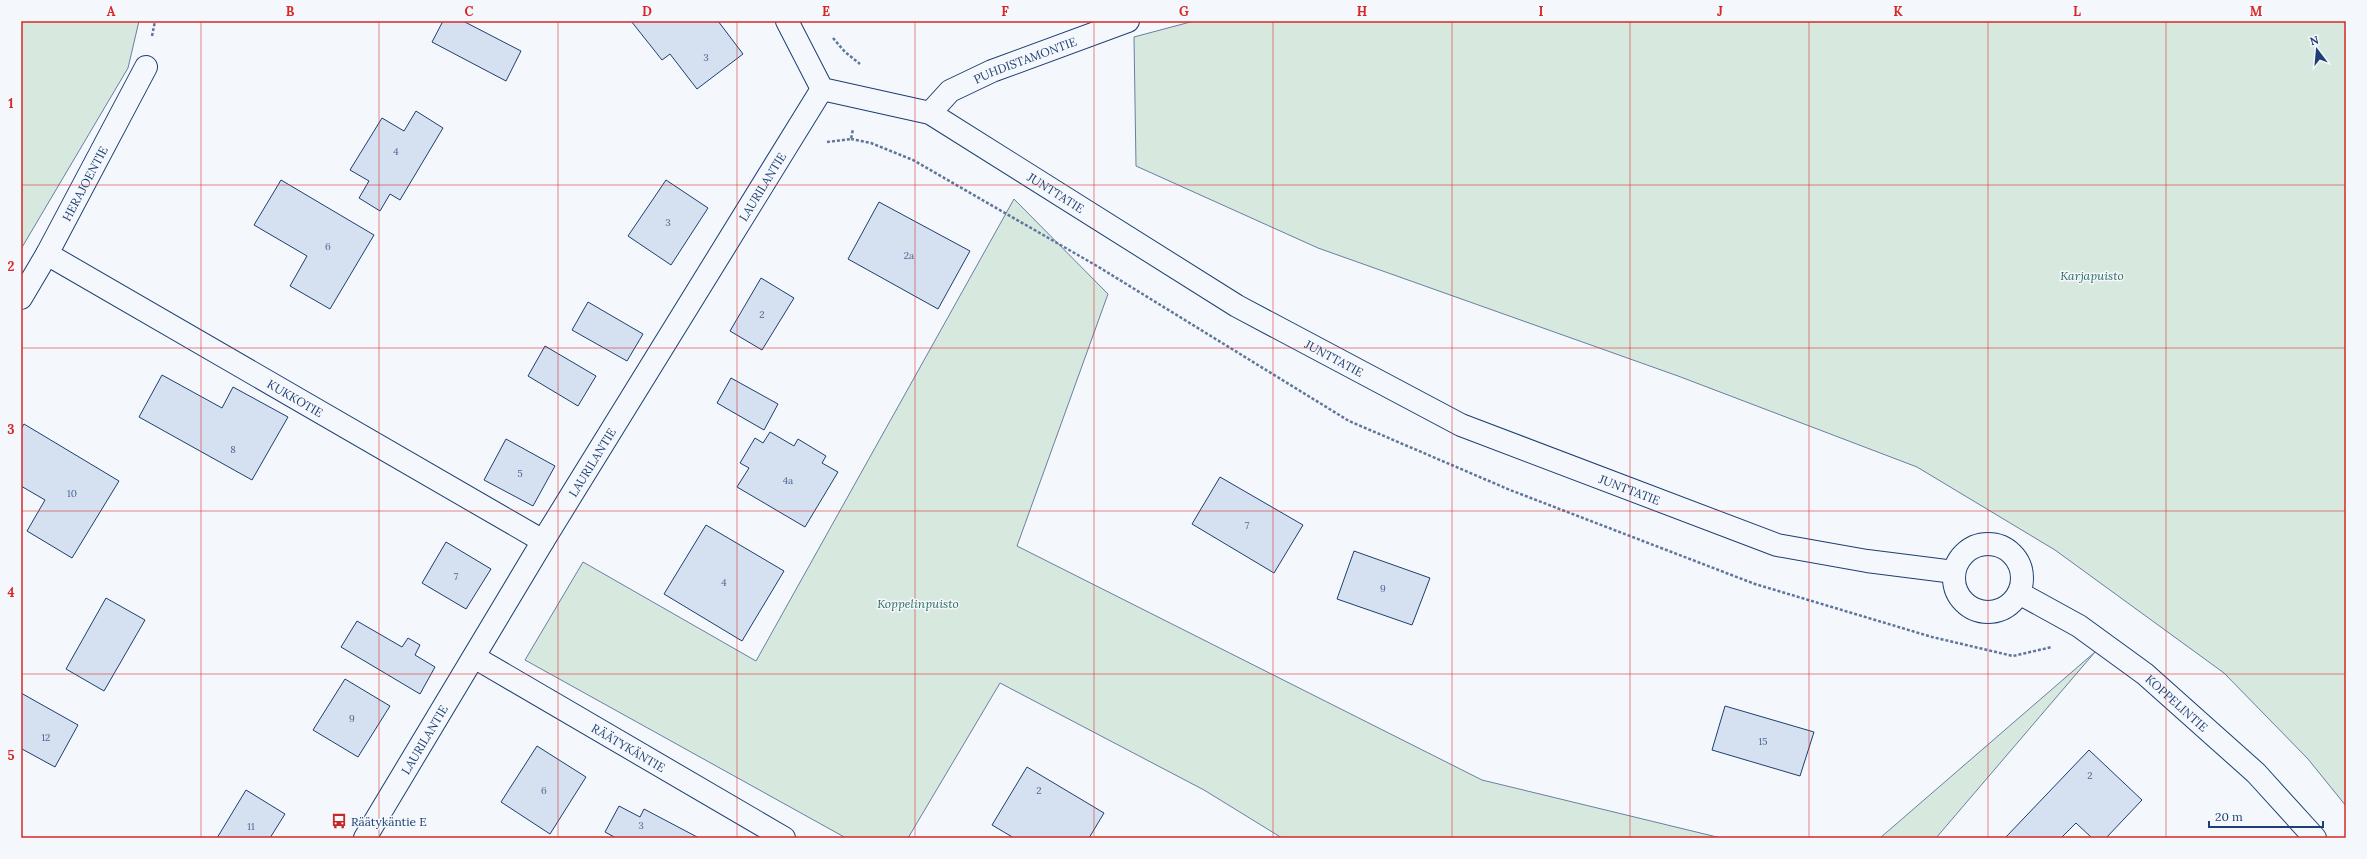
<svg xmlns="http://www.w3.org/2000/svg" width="2367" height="859" font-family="Lora,serif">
	<rect width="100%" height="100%" fill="#f4f7fb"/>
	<g fill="#d7e8df" stroke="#687fa3">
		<polygon points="21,21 139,21 128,68 21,249"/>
		<polygon points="1194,21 2346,21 2346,806 2308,759 2224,673 2055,550 1917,467 1678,376 1318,248 1136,166 1134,37"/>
		<polygon points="1014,199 1108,294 1017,546 1482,780 1721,838 1282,838 1204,790 1000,683 908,838 846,838 525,660 583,562 756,661"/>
		<polygon points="2095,652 1936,838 1880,838"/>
	</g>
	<g fill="#d5e0f0" stroke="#1d3f73">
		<polygon points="443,21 463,21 521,51 506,81 432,42"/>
		<polygon points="631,21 718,21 743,54 697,89 670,54 662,60"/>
		<polygon points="416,111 443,128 400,200 390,194 380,211 359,198 369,181 350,170 382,118 404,131"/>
		<polygon points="281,180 374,235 330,309 290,286 307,256 254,225"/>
		<polygon points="666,180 708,208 671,265 628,236"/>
		<polygon points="879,202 970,251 938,309 848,259"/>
		<polygon points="761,278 794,298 762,350 730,331"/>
		<polygon points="588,302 643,334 627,361 572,330"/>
		<polygon points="545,346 596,376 578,406 528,376"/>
		<polygon points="162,375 222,408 233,387 288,417 252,480 139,417"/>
		<polygon points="731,378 778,404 764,430 717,403"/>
		<polygon points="24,424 119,481 72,558 27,531 45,500 21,486 21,429"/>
		<polygon points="770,432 794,446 798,439 826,456 822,463 838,472 805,527 737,487 749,468 740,463 755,438 763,443"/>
		<polygon points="506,439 555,466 533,506 484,480"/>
		<polygon points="1220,477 1303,525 1274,573 1192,524"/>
		<polygon points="706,525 784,571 742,641 664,594"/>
		<polygon points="446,542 491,569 466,609 422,583"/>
		<polygon points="1354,551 1430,578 1412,625 1337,599"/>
		<polygon points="106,598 145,620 104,691 66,669"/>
		<polygon points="357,621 402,647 408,638 420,645 415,655 435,667 420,694 341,647"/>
		<polygon points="345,679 390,706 358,757 313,730"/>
		<polygon points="21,693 78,725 55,767 22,749 21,750"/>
		<polygon points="1725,706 1814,732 1800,776 1712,750"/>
		<polygon points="537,746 586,777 550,834 501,802"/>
		<polygon points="2089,750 2142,800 2106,838 2092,838 2076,823 2061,838 2005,838"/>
		<polygon points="1027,767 1104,813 1089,838 1014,838 992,825"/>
		<polygon points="246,790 285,814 270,838 217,838"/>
		<polygon points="619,806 640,817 644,809 699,838 616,838 605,832"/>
	</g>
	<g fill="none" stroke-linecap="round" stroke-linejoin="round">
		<defs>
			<g id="minor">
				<path id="s1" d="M787,21L822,89L930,113L1237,306L1461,425L1777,545L1867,561L1954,572"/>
				<path id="s2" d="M930,113L950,91L992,71L1128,21"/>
				<path id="s3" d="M47,254L543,541"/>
				<path id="s4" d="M21,298L47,254L146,67"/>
				<circle cx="1988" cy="578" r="34"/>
				<path id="s5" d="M2019,593L2079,626L2145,674L2256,773L2315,838"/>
				<path id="s6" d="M474,657L784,838"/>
				<path id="s7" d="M365,838L543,541L822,89"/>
			</g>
		</defs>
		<use href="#minor" stroke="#1d3f73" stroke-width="24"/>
		<g stroke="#5e769c" stroke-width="2.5" stroke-dasharray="3 2" stroke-linecap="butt">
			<polyline points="152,36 155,21"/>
			<polyline points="833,38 845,52 860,64"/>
			<polyline points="851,139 871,143 913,160 1097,266 1349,421 1510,490 1755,584 1932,637 2013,656 2052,647"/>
			<polyline points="827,142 851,139 853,129"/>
		</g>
		<use href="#minor" stroke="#f4f7fb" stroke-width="22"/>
	</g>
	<path fill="none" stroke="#d62828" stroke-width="1" stroke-opacity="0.55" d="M201,21V838M379,21V838M558,21V838M737,21V838M915,21V838M1094,21V838M1273,21V838M1452,21V838M1630,21V838M1809,21V838M1988,21V838M2166,21V838M21,185H2346M21,348H2346M21,511H2346M21,674H2346"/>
	<defs>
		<symbol id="bus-bare" viewBox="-9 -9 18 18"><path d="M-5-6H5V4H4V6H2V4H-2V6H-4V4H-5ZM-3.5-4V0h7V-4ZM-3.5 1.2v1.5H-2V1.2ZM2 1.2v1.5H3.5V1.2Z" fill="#c62828" stroke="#f4f7fb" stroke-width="2.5" paint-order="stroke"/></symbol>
	</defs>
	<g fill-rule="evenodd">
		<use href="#bus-bare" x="328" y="810" width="22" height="22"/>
	</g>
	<g text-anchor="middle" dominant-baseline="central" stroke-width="3" stroke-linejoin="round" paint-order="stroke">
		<g font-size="10" fill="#4b6792">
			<text x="706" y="57">3</text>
			<text x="396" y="151">4</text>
			<text x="668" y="222">3</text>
			<text x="328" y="246">6</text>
			<text x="909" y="255">2a</text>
			<text x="762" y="314">2</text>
			<text x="233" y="449">8</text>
			<text x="520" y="473">5</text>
			<text x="788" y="480">4a</text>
			<text x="72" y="493">10</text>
			<text x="1247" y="525">7</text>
			<text x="456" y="576">7</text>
			<text x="724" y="582">4</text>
			<text x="1383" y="588">9</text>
			<text x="352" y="718">9</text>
			<text x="46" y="737">12</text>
			<text x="1763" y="741">15</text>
			<text x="2090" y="775">2</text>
			<text x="544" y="790">6</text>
			<text x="1039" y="790">2</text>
			<text x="641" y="825">3</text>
			<text x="251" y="826">11</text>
		</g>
		<g font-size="12" fill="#1d3f73" stroke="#f4f7fb">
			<text stroke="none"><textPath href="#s2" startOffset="111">PUHDISTAMONTIE</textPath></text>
			<text stroke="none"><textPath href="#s4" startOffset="131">HERAJOENTIE</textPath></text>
			<text stroke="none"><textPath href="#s7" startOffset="763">LAURILANTIE</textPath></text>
			<text stroke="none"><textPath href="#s1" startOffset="336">JUNTTATIE</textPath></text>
			<text stroke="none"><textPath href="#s1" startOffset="660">JUNTTATIE</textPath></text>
			<text stroke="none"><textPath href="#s3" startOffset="287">KUKKOTIE</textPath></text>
			<text stroke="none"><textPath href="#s7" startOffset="439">LAURILANTIE</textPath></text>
			<text stroke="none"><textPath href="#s1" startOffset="984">JUNTTATIE</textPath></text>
			<text stroke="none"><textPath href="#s5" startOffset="193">KOPPELINTIE</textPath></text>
			<text stroke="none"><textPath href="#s7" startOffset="115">LAURILANTIE</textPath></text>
			<text stroke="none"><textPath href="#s6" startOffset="179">RÄÄTYKÄNTIE</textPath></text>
		</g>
		<g font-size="12" font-style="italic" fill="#2c6c60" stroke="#f4f7fb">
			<text x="2092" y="275">Karjapuisto</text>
			<text x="918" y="603">Koppelinpuisto</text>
		</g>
		<g font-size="12" fill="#1d3f73" stroke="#f4f7fb" text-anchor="start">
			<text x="351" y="821">Räätykäntie E</text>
		</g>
	</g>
	<rect width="2367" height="859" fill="none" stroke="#f4f7fb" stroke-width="44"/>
	<g transform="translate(2317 50) rotate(344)" stroke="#f4f7fb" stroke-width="3" paint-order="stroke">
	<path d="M0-3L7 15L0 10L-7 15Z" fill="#1d3f73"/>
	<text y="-6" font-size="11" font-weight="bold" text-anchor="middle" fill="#1d3f73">N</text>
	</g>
	<path d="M2209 821v6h114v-6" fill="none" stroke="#1d3f73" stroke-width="2"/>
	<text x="2215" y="821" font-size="12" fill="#1d3f73" stroke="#f4f7fb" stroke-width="3" paint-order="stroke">20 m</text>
	<rect x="22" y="22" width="2323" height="815" fill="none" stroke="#d62828" stroke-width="1.5"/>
	<g font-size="13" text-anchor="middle" font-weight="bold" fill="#d62828">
		<text x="111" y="16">A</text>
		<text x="290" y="16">B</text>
		<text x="469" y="16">C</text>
		<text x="647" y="16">D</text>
		<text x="826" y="16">E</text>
		<text x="1005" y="16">F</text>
		<text x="1184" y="16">G</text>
		<text x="1362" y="16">H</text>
		<text x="1541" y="16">I</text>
		<text x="1720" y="16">J</text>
		<text x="1898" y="16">K</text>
		<text x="2077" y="16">L</text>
		<text x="2256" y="16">M</text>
		<text x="11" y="108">1</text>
		<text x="11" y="271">2</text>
		<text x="11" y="434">3</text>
		<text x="11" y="597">4</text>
		<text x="11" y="760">5</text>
	</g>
</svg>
